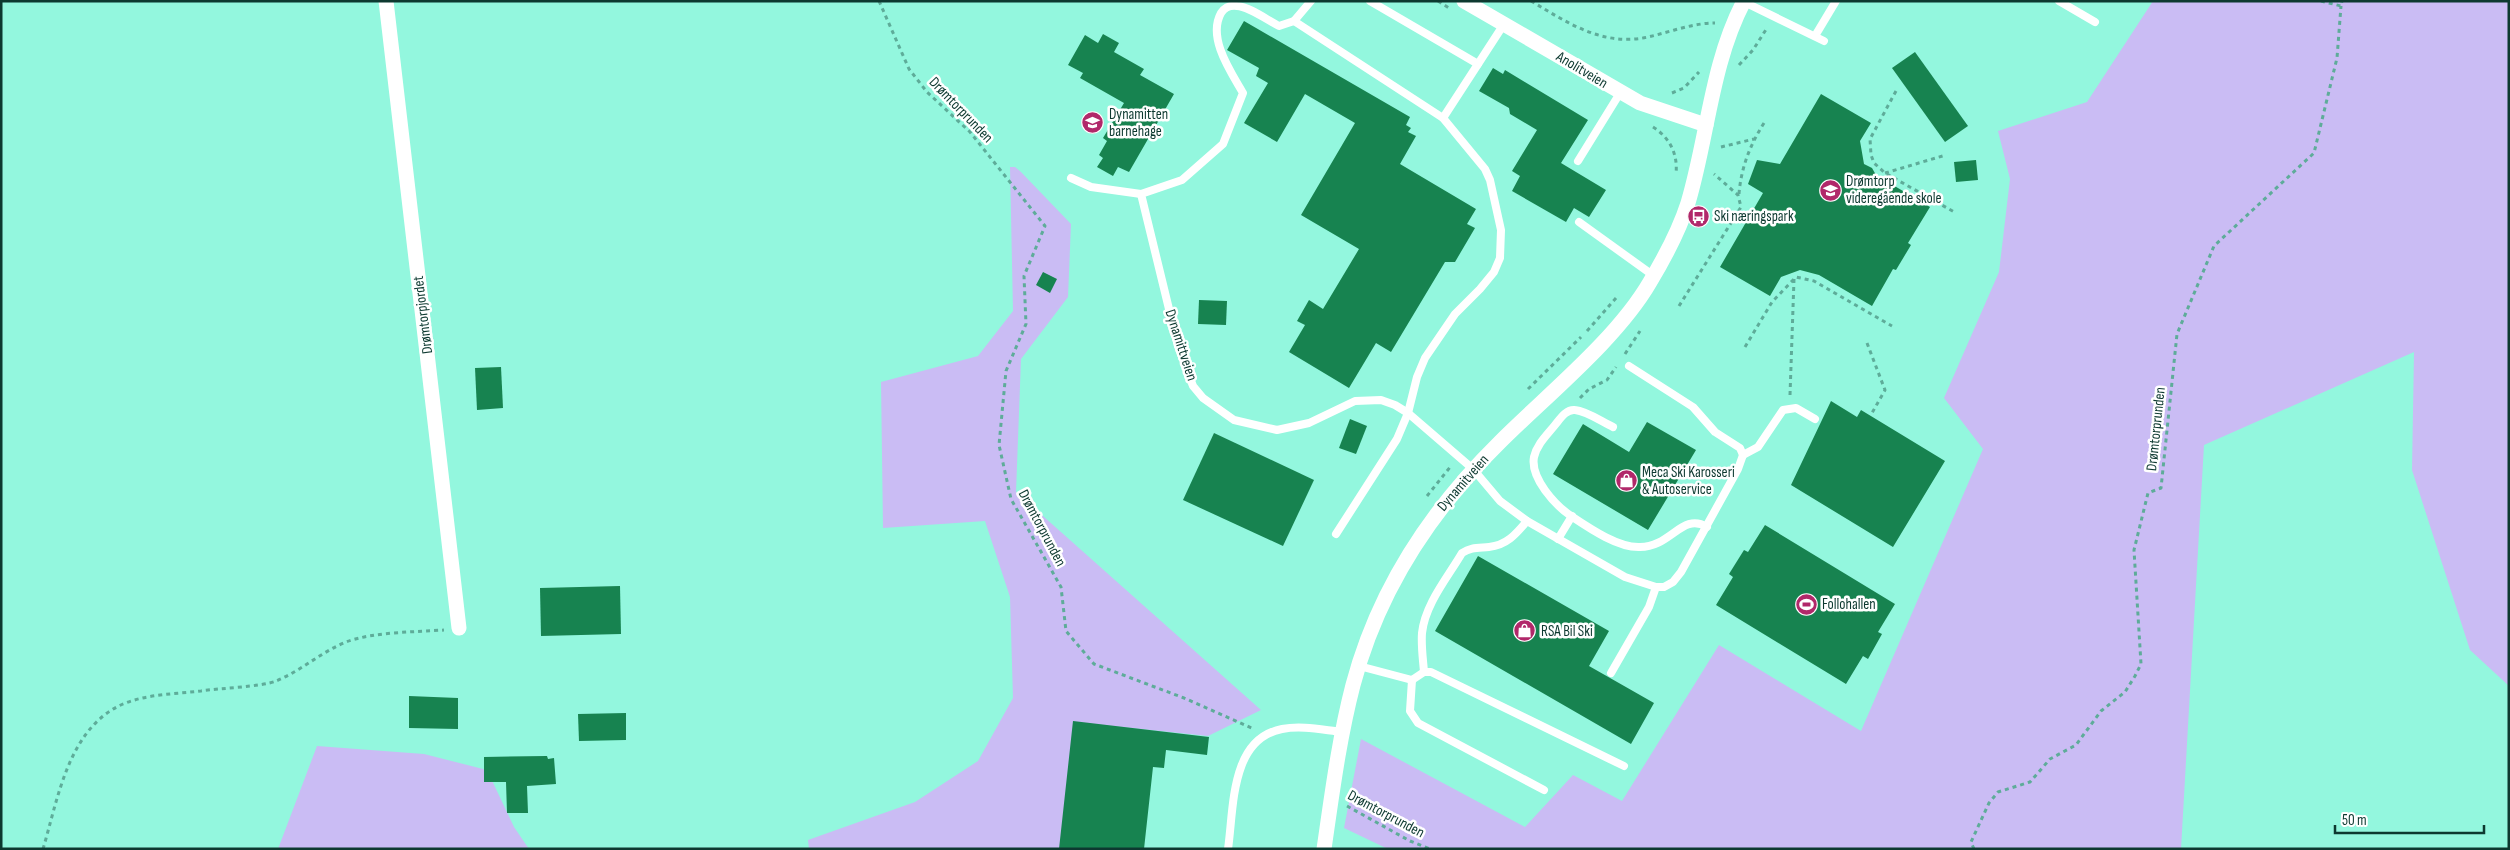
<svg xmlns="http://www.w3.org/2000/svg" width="2510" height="850" font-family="'Sofia Sans Condensed',sans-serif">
	<rect width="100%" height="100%" fill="#93f7de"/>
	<g fill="#cabcf4">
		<polygon points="2153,1 2509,1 2509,686 2470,650 2412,470 2414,352 2204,445 2181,849 1388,849 1344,828 1361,739 1525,827 1573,775 1622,801 1719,645 1861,731 1983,449 1944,398 1999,272 2010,179 1998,131 2087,102"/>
		<polygon points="1010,167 1015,167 1021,172 1071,224 1068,297 1021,359 1016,492 1261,710 1208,736 1074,722 1060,849 809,849 808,840 915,802 978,761 1013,698 1010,597 985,521 883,528 881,382 978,356 1013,311"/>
		<polygon points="317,746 424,754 487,770 514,827 529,849 278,849"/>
	</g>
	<g fill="#178350">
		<polygon points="1244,21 1410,117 1406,125 1411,128 1408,132 1416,136 1400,164 1476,209 1467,224 1475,228 1455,262 1445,262 1391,352 1376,343 1349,388 1289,352 1305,325 1297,321 1309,300 1323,309 1359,249 1301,215 1355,123 1305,94 1277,142 1244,123 1268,83 1256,76 1259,68 1227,50"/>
		<polygon points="1103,34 1119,43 1114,52 1144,69 1140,75 1174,94 1129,172 1118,167 1113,176 1097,167 1103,158 1099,155 1107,141 1103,138 1124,103 1080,78 1083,73 1068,65 1085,35 1098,43"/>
		<polygon points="1915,52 1968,126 1945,142 1892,68"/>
		<polygon points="1493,68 1503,74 1505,70 1588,120 1561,163 1606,190 1589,217 1574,208 1566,222 1512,191 1520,176 1512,171 1537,130 1510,114 1509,108 1479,91"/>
		<polygon points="1821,94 1871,123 1860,141 1864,164 1872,168 1876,175 1930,207 1908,243 1911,245 1896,270 1893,269 1872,306 1819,275 1800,270 1781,277 1770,296 1720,267 1763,193 1748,184 1757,160 1780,164"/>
		<polygon points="1976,160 1978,180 1956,182 1954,162"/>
		<polygon points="1043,272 1057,279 1050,293 1036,285"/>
		<polygon points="1199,300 1227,301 1226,325 1198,324"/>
		<polygon points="501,367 503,408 477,410 475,368"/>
		<polygon points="1831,401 1857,417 1861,410 1945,461 1893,547 1791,485"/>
		<polygon points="1350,419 1367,426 1356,454 1339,448"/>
		<polygon points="1647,422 1696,450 1648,530 1553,474 1583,424 1629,452"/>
		<polygon points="1214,433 1314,480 1283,546 1183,500"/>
		<polygon points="1765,525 1895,604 1878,632 1882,634 1868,659 1863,656 1846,684 1716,605 1733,577 1729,574 1744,550 1748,552"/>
		<polygon points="1478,556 1609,631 1589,666 1654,703 1631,744 1435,631"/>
		<polygon points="620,586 621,634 541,636 540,588"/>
		<polygon points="409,696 458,698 458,729 409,728"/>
		<polygon points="626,713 626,740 579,741 578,714"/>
		<polygon points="1073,721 1209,737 1207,755 1166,750 1164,768 1153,767 1144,849 1059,849"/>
		<polygon points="547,756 548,759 554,758 556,784 527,786 528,813 507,813 506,782 484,782 484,757"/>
	</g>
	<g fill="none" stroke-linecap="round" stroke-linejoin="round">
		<g stroke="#5eac99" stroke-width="3" stroke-dasharray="4 4" stroke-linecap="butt">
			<polyline points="879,1 909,69 927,92 970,132 1045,226 1024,276 1026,324 1006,371 999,445 1011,499 1061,587 1066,631 1094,664 1184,698 1254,729"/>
			<polyline points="1438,1 1449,8"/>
			<path d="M1531,1C1568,23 1603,47 1648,37C1670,32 1693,23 1715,23"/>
			<polyline points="2321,1 2341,6 2342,1"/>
			<polyline points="1739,65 1753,50 1767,28"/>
			<polyline points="1896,91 1870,139 1871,155 1874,163 1885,173 1956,213"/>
			<polyline points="1672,93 1684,88 1699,72"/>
			<path d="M1653,127C1670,138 1678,154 1676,174"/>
			<polyline points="1721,147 1754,139"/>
			<polyline points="1885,173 1946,155"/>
			<path d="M1739,194C1741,168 1750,145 1764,123"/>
			<polyline points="1679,306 1741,207 1738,195 1714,174"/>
			<polyline points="1587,331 1616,298"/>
			<polyline points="1867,343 1885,390 1872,413"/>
			<polyline points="1745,347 1772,302 1796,277 1814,281 1892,326"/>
			<polyline points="1625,354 1640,331"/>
			<polyline points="1528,389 1581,337"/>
			<polyline points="1790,395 1794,279"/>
			<polyline points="1580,398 1589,389 1607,380 1616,367"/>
			<polyline points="1427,496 1451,466"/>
			<polyline points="1347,806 1410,841 1430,849"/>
			<path d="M43,849C58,799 68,728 123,704C147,694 175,694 201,691C220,688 261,687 276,681C301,671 321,652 346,642C372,632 415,632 444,630"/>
			<polyline points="1974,849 1971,842 1989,803 1998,792 2030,782 2050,759 2076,745 2101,711 2125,692 2135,676 2141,664 2134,550 2148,493 2161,488 2177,334 2214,246 2314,153 2337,58 2341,6"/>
		</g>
		<g stroke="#fff" stroke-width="8">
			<path d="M1311,1L1294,21L1279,26C1267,20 1250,7 1237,6C1230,5 1225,7 1221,13C1207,38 1231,72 1243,93L1223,144L1182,180L1141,194L1178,346L1193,386L1203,398L1234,420L1277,430L1309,423L1355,401L1381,400L1395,405L1408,413L1473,469L1500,501L1527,521L1625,577L1656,587H1664L1673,582L1681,572L1738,469L1743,455L1740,448L1715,432L1693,407L1629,366"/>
			<polyline points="1370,1 1478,64"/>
			<polyline points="2059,1 2095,22"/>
			<polyline points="1744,2 1824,41"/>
			<polyline points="1294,21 1443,118"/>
			<polyline points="1815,36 1836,1"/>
			<polyline points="1578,161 1620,93"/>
			<polyline points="1071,178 1091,187 1141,194"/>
			<polyline points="1579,222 1654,276"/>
			<path d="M1613,427C1602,422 1587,411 1575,410C1566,409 1560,419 1555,425C1547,435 1537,444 1534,457C1530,478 1555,505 1571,516C1589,528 1618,548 1640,547C1671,547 1682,512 1707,527"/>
			<polyline points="1743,455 1758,447 1783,410 1796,408 1815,419"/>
			<polyline points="1336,534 1397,439 1408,413 1417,377 1425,358 1455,314 1480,289 1494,272 1500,258 1501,230 1490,180 1485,169 1443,118 1504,24"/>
			<polyline points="1558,539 1572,516"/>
			<polyline points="1359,666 1412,680 1424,672 1431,672 1624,766"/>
			<path d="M1424,672C1423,659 1421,646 1422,633C1425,604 1448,577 1462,553C1471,547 1478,548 1489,547C1507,545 1516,534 1527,521"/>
			<polyline points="1611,673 1649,607 1656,587"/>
			<polyline points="1412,680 1410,711 1418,723 1544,790"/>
			<path d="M1228,849C1234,808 1230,739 1282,729C1302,725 1323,730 1343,732"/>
		</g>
		<g stroke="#fff" stroke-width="15">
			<polyline points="386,1 459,628"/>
			<polyline points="1464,1 1640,103 1706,125"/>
			<path d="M1324,849C1332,794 1339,739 1353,685C1378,590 1431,510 1500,442C1547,395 1617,339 1650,282C1665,257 1679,231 1688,203C1708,136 1711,64 1744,1"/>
		</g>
	</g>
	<defs>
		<symbol id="school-disc" viewBox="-11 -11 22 22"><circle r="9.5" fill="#b1286a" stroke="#fff"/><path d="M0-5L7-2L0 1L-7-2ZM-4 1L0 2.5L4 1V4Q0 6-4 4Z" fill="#fff"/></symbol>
		<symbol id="bus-disc" viewBox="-11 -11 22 22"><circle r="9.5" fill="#b1286a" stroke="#fff"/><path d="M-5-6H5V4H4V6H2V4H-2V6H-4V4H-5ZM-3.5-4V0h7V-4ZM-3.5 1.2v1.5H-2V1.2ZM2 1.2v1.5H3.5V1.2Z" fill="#fff"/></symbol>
		<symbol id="shop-disc" viewBox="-11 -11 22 22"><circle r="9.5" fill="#b1286a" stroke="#fff"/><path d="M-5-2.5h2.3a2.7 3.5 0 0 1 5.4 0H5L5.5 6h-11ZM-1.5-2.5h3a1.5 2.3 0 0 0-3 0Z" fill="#fff"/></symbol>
		<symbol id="stadium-disc" viewBox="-11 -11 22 22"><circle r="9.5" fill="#b1286a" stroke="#fff"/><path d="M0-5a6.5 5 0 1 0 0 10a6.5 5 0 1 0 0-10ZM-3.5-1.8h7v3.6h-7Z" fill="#fff"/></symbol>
	</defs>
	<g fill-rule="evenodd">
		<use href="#school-disc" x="1080" y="110" width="25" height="25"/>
		<use href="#school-disc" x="1818" y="178" width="25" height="25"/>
		<use href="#bus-disc" x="1686" y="204" width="25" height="25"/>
		<use href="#shop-disc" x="1614" y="468" width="25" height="25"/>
		<use href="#stadium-disc" x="1794" y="592" width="25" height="25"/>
		<use href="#shop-disc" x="1512" y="618" width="25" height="25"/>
	</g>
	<g text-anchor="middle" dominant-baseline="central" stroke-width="5" stroke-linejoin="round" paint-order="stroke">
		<g font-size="15" fill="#0d3930" stroke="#fff">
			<text transform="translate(1582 70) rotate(31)">Anolitveien</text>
			<text transform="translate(961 110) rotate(46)">Drømtorprunden</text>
			<text transform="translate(423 315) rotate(-97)">Drømtorpjordet</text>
			<text transform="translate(1181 345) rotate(72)">Dynamittveien</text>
			<text transform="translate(2156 429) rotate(-84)">Drømtorprunden</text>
			<text transform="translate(1463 483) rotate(-49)">Dynamitveien</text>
			<text transform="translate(1042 528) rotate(62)">Drømtorprunden</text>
			<text transform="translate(1386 814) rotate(28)">Drømtorprunden</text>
		</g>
		<g font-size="15" fill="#0d3930" stroke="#fff" text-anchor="start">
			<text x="1109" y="114">Dynamitten<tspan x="1109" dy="17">barnehage</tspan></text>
			<text x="1846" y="181">Drømtorp<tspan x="1846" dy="17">videregående skole</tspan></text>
			<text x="1714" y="216">Ski næringspark</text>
			<text x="1642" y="472">Meca Ski Karosseri<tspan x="1642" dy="17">&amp; Autoservice</tspan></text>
			<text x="1822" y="604">Follohallen</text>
			<text x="1541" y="631">RSA Bil Ski</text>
		</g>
	</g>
	<rect width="2510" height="850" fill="none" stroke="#0d3930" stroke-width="5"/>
	<path d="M2335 825v8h149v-8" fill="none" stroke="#0d3930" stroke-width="2.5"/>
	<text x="2342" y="825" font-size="15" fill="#0d3930" stroke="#ffffff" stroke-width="4" paint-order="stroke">50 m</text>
</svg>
